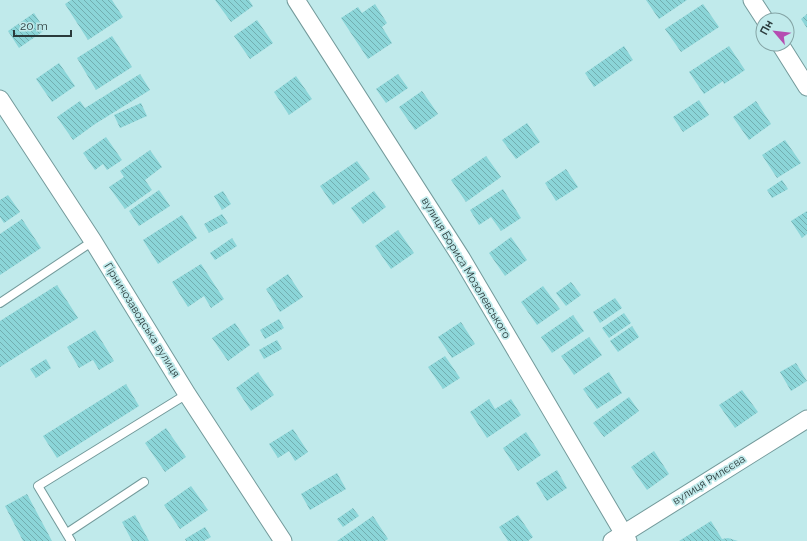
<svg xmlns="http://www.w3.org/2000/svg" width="807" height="541" font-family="Raleway,sans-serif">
	<defs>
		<pattern id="building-back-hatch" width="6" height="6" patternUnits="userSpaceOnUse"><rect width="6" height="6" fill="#8bd5d8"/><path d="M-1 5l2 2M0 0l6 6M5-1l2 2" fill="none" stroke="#72aeb0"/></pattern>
	</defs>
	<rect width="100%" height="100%" fill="#c0eaeb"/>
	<g fill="url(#building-back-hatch)">
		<polygon points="71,0 112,0 123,17 88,40 65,4"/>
		<polygon points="215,0 249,0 253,6 231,22"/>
		<polygon points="646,0 687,0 659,19"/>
		<polygon points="375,4 387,23 382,27 392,43 368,59 341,18 358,7 362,13"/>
		<polygon points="703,4 719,27 681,52 665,29"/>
		<polygon points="34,13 45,30 19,48 8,31"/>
		<polygon points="807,14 807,28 801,19"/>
		<polygon points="257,20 273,43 250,59 234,36"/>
		<polygon points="112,36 132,67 96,90 77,58"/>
		<polygon points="624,46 633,60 594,87 585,73"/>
		<polygon points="729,46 745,70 724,84 723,81 704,94 689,72"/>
		<polygon points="59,63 75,86 52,102 36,79"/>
		<polygon points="140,74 150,90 95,124 73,140 57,117 80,101 85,108"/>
		<polygon points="398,74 408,88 386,103 376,89"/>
		<polygon points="296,76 312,99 289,115 274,92"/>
		<polygon points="422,91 438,114 415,130 399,107"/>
		<polygon points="699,100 709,115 683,132 673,117"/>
		<polygon points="756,101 771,124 749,140 733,117"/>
		<polygon points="141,103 147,116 120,128 114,115"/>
		<polygon points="527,123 540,142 516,159 502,140"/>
		<polygon points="106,137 122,160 107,170 103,164 95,170 83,153"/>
		<polygon points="785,140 801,163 777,178 762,155"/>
		<polygon points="150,150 162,167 145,180 152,190 125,209 109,187 124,177 120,171"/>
		<polygon points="486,156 501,177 466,202 451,180"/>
		<polygon points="357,161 370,179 333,205 320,186"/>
		<polygon points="566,169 578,187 556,201 545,183"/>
		<polygon points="782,180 788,189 772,198 767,190"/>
		<polygon points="503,189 521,218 501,231 491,217 479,225 470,210"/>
		<polygon points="159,190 170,206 139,226 129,211"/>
		<polygon points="223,191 231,204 222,210 214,196"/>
		<polygon points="374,191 386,207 363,224 351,208"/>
		<polygon points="8,195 20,212 4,223 0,217 0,200"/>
		<polygon points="807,211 807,234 802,238 791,221"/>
		<polygon points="222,214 228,223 209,233 204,224"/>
		<polygon points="182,215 197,238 158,264 143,240"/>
		<polygon points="22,219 41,248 0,275 0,234"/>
		<polygon points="398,230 414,253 391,269 375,246"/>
		<polygon points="511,237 527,260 505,276 489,253"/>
		<polygon points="232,238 237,246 215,260 210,253"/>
		<polygon points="201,264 224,299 211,308 204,296 188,307 172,282"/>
		<polygon points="288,274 303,297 280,312 266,289"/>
		<polygon points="571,282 581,295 566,306 556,293"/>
		<polygon points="57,285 78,318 0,367 0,321"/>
		<polygon points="543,286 560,309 537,325 521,302"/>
		<polygon points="615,298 622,308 600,323 593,312"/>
		<polygon points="624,313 631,323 609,338 602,328"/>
		<polygon points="573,315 584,331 552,353 541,337"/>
		<polygon points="279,319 284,328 265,339 260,330"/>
		<polygon points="461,322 475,344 452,358 438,337"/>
		<polygon points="235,323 250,345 228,361 212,338"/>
		<polygon points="632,326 639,337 618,352 610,341"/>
		<polygon points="95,330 114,361 99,370 93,360 79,368 67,347"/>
		<polygon points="589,337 602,355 574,375 561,356"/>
		<polygon points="277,340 282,349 264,359 259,350"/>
		<polygon points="445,356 460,378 443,389 428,367"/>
		<polygon points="46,359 51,368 36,378 30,369"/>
		<polygon points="796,363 807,381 791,391 780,372"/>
		<polygon points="258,372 274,395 251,411 236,388"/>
		<polygon points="609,372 622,393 597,409 583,389"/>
		<polygon points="126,384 139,406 57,458 43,436"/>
		<polygon points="742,390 758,412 735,428 719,405"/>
		<polygon points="629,397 639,411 604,437 593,423"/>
		<polygon points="489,399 495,409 511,399 521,415 487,438 470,412"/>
		<polygon points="166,428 186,457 165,472 145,443"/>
		<polygon points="293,429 308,452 295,461 289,451 278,458 269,444"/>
		<polygon points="526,432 541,455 518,471 503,448"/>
		<polygon points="654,451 669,474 647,490 631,467"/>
		<polygon points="557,470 567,488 547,501 536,483"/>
		<polygon points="337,473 346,489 310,510 301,494"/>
		<polygon points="191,486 208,510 180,529 164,505"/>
		<polygon points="27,494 52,541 23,541 5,506"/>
		<polygon points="353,508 359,516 343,527 337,519"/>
		<polygon points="135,515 149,541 132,541 122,522"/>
		<polygon points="518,515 533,537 528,541 508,541 499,527"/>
		<polygon points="373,516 388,539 385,541 337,541"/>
		<polygon points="711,521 722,539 728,538 738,541 679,541"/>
		<polygon points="205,527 211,537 204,541 186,541 185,539"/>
	</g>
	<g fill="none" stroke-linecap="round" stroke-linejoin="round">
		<defs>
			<g id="service">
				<polyline points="0,303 93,241"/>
				<polyline points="67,533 144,482"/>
				<polyline points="71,541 38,486 187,394"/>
			</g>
			<g id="minor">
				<polyline points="296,0 462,259 628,541"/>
				<polyline points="752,0 765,20"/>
				<polyline points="780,44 807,87"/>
				<polyline points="0,99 93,241 187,394 283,541"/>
				<polyline points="612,541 807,419"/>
			</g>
		</defs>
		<use href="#service" stroke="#739a9b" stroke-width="10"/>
		<use href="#minor" stroke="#739a9b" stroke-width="19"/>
		<use href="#service" stroke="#fff" stroke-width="8"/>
		<use href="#minor" stroke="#fff" stroke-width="17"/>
	</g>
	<g text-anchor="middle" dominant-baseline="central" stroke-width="3.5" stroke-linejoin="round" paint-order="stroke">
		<g font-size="11" fill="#2a3a3b" stroke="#c0eaeb">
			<text transform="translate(466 268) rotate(59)">вулиця Бориса Мозолевського</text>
			<text transform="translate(142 320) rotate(58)">Гірничозаводська вулиця</text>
			<text transform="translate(709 480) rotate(-32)">вулиця Рилєєва</text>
		</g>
	</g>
	<g transform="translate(775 32) rotate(298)"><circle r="19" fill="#c0eaeb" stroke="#84a4a5"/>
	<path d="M0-3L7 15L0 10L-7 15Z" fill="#b54db1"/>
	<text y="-6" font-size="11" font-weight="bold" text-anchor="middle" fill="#2a3a3b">Пн</text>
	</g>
	<path d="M14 30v6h57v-6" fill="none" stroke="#2a3a3b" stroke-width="2"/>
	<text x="20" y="30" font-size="12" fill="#2a3a3b" stroke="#c0eaeb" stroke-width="3" paint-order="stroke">20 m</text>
</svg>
